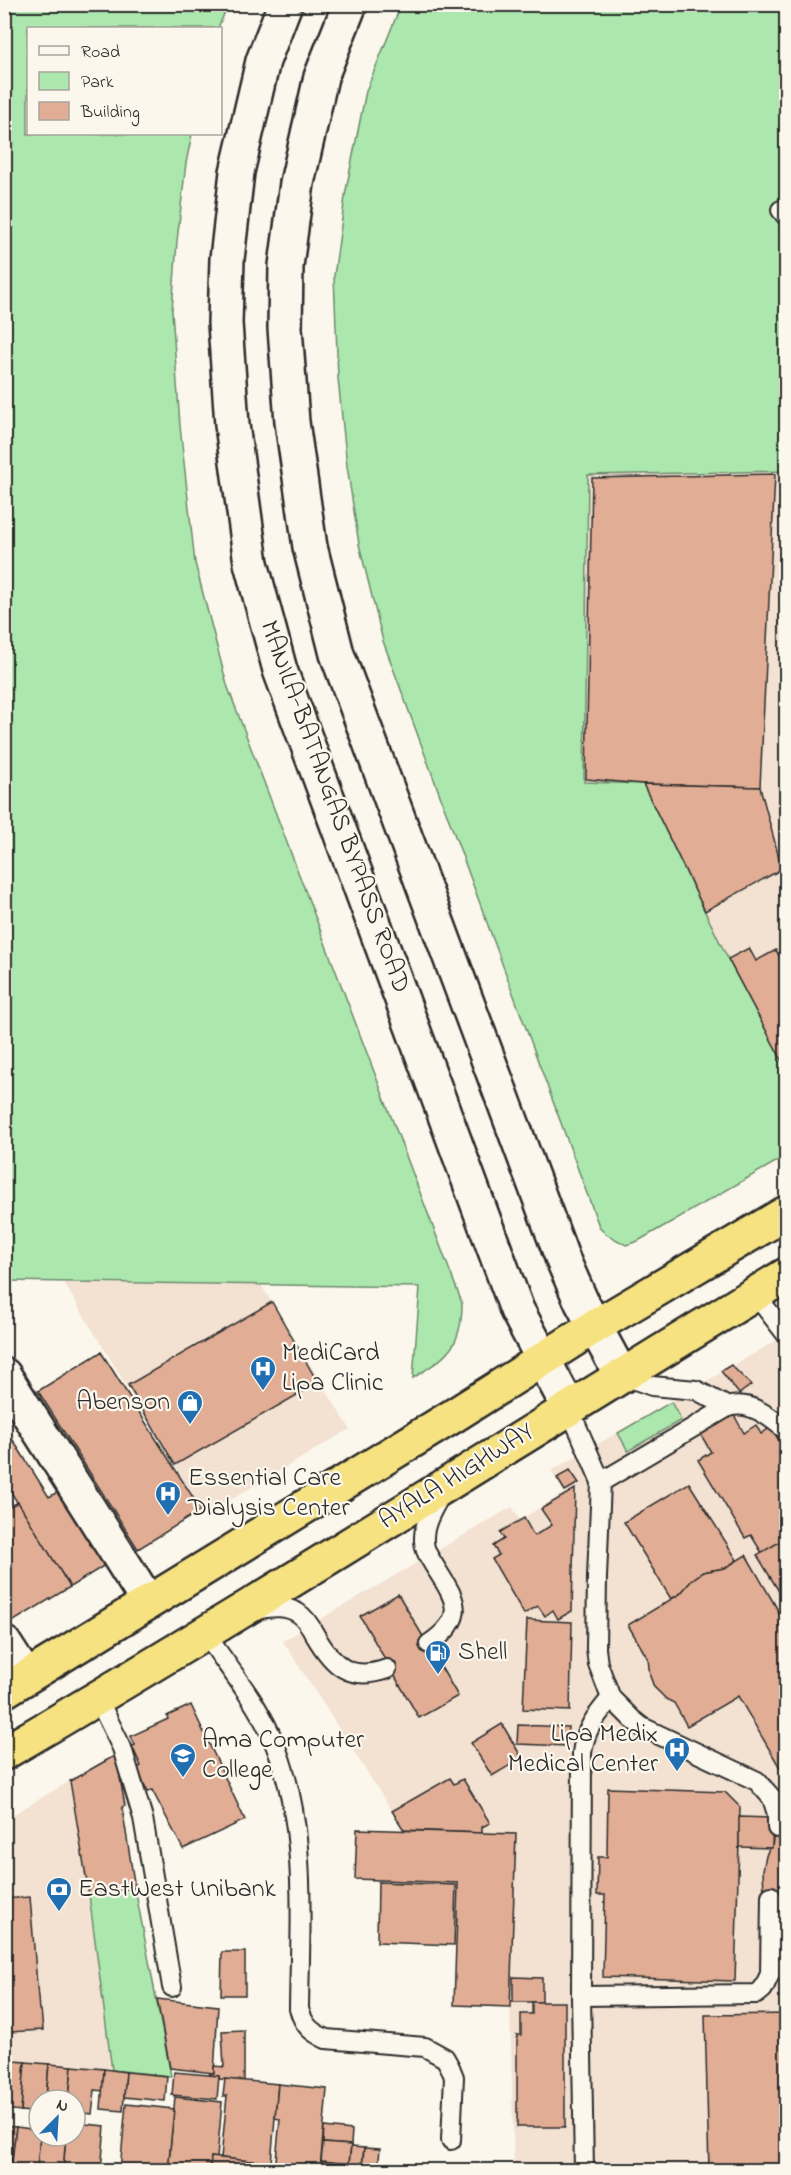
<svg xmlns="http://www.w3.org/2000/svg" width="791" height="2175" font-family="'Indie Flower',sans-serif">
	<rect width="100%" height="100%" fill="#fbf7ec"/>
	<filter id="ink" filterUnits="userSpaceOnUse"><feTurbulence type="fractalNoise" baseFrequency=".0167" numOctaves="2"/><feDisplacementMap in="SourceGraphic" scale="12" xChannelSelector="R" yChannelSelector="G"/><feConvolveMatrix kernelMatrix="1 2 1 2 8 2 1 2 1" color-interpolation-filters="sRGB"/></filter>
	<g filter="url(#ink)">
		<g fill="#f3e1d2">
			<polygon points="786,471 786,1068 728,959 643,784 584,782 588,475"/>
			<polygon points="64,1283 261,1285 350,1429 205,1515"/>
			<polygon points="786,1335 786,2170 514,2170 510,2007 515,1835 404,1830 283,1641 512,1507 520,1520 564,1493 551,1471"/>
			<polygon points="70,1781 89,1895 112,2070 5,2060 4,1820"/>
		</g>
		<g fill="#ace8ad" stroke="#6c8a6c" stroke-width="1.5">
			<path d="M5,4L228,5L218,28H28V134H192L186,163L177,241L172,311L180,426L195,563L227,685L462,1303C462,1347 448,1356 413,1378L420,1287L5,1281Z"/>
			<polygon points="401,5 786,5 786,471 588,475 584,782 643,784 728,959 786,1068 786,1156 638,1241 626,1245 606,1234 599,1226 383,641 359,544 347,466 338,378 334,276 346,190 366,91"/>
			<polygon points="671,1402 681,1420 628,1451 618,1433"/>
			<polygon points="135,1888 171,2076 112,2070 89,1895"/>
		</g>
		<g fill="#e1ae95" stroke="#2b2b2b" stroke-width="1.5">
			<polygon points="775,474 760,787 643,784 586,779 592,478"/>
			<polygon points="643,784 760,787 782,869 705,911"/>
			<polygon points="749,948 756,961 776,950 786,970 786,1068 728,959"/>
			<polygon points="272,1302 318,1383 175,1465 128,1385"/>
			<polygon points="101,1352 201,1510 138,1549 38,1391"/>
			<polygon points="731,1365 751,1385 739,1394 721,1371"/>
			<polygon points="727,1413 730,1418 734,1415 744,1433 756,1425 761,1434 771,1427 786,1453 786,1538 762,1553 751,1535 745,1538 698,1460 711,1452 701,1435 705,1432 703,1428"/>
			<polygon points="4,1426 49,1497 68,1486 113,1560 70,1587 4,1481"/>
			<polygon points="570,1470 579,1483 565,1491 557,1478"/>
			<polygon points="689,1483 737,1560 725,1568 703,1572 693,1579 680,1594 671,1599 624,1522"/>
			<polygon points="575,1489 572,1611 558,1619 553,1610 545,1616 538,1606 524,1614 492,1559 499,1555 493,1546 504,1539 500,1532 524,1518 534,1536 552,1525 541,1509"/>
			<polygon points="18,1502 70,1587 4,1627 4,1510"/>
			<polygon points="786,1538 786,1603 757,1555"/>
			<polygon points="746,1555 786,1624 786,1778 738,1696 687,1726 674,1703 666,1699 654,1687 650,1676 648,1659 628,1625 680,1594 693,1579 703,1572 725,1568"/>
			<polygon points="398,1594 458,1696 419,1718 360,1616"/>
			<polygon points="527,1620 572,1622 570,1711 523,1709"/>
			<polygon points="191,1705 245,1820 183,1849 152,1790 148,1792 136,1768 141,1766 132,1746 135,1745 131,1736 168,1719 167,1716"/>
			<polygon points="502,1724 522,1758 492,1776 471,1743"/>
			<polygon points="518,1725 568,1727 567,1746 517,1744"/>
			<polygon points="116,1755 125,1806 122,1807 135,1888 89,1895 70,1781"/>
			<polygon points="450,1778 454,1784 463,1779 490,1823 482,1827 482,1833 404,1830 392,1811"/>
			<polygon points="608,1788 725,1792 740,1807 735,1981 603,1977 605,1895 597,1895 598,1857 607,1857"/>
			<polygon points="739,1817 773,1818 772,1848 739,1847"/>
			<polygon points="786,1820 786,1866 783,1874 782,1892 764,1893 763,1870 766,1856 769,1848 772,1848 773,1839 776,1834"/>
			<polygon points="357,1829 516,1834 510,2007 454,2005 458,1883 355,1879"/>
			<polygon points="786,1866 786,1989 785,1918 782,1887"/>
			<polygon points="378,1882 456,1885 454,1945 377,1942"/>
			<polygon points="30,1897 39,2010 41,2010 43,2030 9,2032 9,2027 4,2027 4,1899"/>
			<polygon points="222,1952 245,1952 245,1995 221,1995"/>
			<polygon points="513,1977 542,1978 542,2002 513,2002"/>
			<polygon points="157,1999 218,2006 214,2073 170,2068"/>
			<polygon points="532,2002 565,2002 565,2127 517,2127 517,2035 521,2035 521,2014 532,2014"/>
			<polygon points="786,2014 786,2170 709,2170 705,2015"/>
			<polygon points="244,2030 244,2081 219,2079 219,2076 209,2075 210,2073 214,2073 214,2066 224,2067 222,2031"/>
			<polygon points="4,2060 25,2062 21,2111 4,2109"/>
			<polygon points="25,2062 49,2064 46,2100 39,2100 39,2113 21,2111"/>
			<polygon points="49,2064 72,2066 69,2100 46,2100"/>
			<polygon points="72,2066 104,2069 103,2091 95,2090 92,2114 75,2112 75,2100 69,2100"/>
			<polygon points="104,2069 126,2072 123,2111 101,2109"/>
			<polygon points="126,2072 167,2076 165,2101 124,2097"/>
			<polygon points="174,2072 219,2076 217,2099 172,2095"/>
			<polygon points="225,2079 278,2084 271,2163 221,2158 227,2096 223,2096"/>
			<polygon points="278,2084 327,2089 320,2170 275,2170 280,2119 275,2118"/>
			<polygon points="175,2097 222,2102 217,2158 211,2157 210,2170 168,2170"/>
			<polygon points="126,2104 174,2109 168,2170 120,2170"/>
			<polygon points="75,2123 105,2126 101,2170 63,2170 66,2136 75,2136"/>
			<polygon points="4,2126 16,2127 11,2170 4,2170"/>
			<polygon points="16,2127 39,2130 40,2136 37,2170 11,2170"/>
			<polygon points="324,2127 352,2130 351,2145 323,2143"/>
			<polygon points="40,2136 66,2136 63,2170 37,2170"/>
			<polygon points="323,2143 351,2145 349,2164 321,2161"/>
			<polygon points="351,2147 364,2148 362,2166 349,2164"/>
			<polygon points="364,2148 380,2149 378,2170 362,2170"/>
			<polygon points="211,2157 271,2163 270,2170 210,2170"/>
			<polygon points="321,2161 337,2163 337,2170 320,2170"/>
			<polygon points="337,2163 362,2166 362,2170 337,2170"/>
		</g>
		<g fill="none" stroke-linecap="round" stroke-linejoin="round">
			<defs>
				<g id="lane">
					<polyline points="781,210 786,216"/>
					<polyline points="755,1294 786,1334"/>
					<polyline points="621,1375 652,1386 696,1390 728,1407"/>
					<polyline points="569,1408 601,1482 597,1577 596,1649 598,1664 611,1698 632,1719 642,1727 757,1781 772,1798 777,1814 777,1828"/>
					<path d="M601,1482L728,1407C750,1400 770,1417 786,1430"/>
					<path d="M257,1610C271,1607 285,1605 298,1613C306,1618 311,1627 315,1635C333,1666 350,1682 387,1669"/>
					<path d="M205,1633C227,1666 254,1698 270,1733C309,1817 300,1919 299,2009C304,2026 311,2032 326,2039L425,2047L445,2058L450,2067L454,2077L451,2140"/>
					<path d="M429,1644C471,1615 454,1598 432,1562C428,1556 424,1549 424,1541C423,1524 433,1509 441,1494"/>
					<polyline points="98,1699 122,1748 143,1818 172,1987"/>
					<polyline points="581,1996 757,1994 763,1989 770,1974 771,1896"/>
					<path d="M584,2170L581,1996L582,1753C585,1729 596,1716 611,1698"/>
				</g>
				<g id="street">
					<polyline points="4,1375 148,1602"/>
					<polyline points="4,1643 26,1677"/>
				</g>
				<g id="secondary">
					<polyline points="285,4 263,61 237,172 227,259 225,323 232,425 251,563 280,670 517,1310 569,1408"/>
					<polyline points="350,4 321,77 297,183 286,266 285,328 292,422 310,547 337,654 563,1260 582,1303 621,1375"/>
				</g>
				<g id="highway">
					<polyline points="4,1691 453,1416 594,1327 786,1213"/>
					<path d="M4,1753C268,1599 525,1434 786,1275"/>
				</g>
			</defs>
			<use href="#lane" stroke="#2b2b2b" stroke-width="22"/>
			<use href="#street" stroke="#2b2b2b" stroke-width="38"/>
			<use href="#secondary" stroke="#2b2b2b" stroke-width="38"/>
			<use href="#highway" stroke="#2b2b2b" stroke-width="38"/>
			<use href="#lane" stroke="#fbf7ec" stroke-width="18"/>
			<use href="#street" stroke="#fbf7ec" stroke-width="33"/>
			<use href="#secondary" stroke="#fbf7ec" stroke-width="33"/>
			<use href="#highway" stroke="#f7e281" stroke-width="33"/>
		</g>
	</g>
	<defs>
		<symbol id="hospital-pin" viewBox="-11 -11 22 30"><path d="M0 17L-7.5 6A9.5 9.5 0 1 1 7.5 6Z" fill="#1f6fb2" stroke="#fbf7ec"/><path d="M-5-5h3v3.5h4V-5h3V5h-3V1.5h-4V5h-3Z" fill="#fff"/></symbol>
		<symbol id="shop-pin" viewBox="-11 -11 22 30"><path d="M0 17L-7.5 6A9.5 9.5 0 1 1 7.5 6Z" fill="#1f6fb2" stroke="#fbf7ec"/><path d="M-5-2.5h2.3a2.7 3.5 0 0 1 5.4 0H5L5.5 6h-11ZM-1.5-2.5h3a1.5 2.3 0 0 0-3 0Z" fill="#fff"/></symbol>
		<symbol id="fuel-pin" viewBox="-11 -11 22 30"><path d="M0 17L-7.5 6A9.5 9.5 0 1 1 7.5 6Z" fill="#1f6fb2" stroke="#fbf7ec"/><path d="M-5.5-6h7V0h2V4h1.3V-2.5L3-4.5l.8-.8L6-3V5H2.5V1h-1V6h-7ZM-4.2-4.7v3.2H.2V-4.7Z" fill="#fff"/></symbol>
		<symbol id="university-pin" viewBox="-11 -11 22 30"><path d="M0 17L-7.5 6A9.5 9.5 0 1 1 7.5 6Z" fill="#1f6fb2" stroke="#fbf7ec"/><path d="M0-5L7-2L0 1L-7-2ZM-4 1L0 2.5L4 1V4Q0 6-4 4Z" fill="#fff"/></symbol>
		<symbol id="bank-pin" viewBox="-11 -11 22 30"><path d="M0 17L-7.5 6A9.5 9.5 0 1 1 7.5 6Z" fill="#1f6fb2" stroke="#fbf7ec"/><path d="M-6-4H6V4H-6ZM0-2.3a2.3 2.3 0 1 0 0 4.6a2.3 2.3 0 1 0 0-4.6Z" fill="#fff"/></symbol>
	</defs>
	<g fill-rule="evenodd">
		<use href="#hospital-pin" x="248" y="1354" width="30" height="40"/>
		<use href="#shop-pin" x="175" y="1388" width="30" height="40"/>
		<use href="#hospital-pin" x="153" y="1479" width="30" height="40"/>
		<use href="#fuel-pin" x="423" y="1638" width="30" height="40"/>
		<use href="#hospital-pin" x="662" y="1735" width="30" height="40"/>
		<use href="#university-pin" x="168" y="1741" width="30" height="40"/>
		<use href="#bank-pin" x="44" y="1875" width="30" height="40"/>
	</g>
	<g text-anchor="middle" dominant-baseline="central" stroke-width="4.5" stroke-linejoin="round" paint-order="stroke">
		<g font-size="26" fill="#2b2b2b" stroke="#fbf7ec">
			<text transform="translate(334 807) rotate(70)">MANILA-BATANGAS BYPASS ROAD</text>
			<text transform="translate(457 1477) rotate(-32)">AYALA HIGHWAY</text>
		</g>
		<g font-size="26" fill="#2b2b2b" stroke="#fbf7ec" text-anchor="start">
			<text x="282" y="1354">MediCard<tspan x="282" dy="30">Lipa Clinic</tspan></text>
			<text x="170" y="1403" text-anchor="end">Abenson</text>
			<text x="188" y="1479">Essential Care<tspan x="188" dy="30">Dialysis Center</tspan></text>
			<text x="458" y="1653">Shell</text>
			<text x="658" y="1735" text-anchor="end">Lipa Medix<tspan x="658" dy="30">Medical Center</tspan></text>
			<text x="202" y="1741">Ama Computer<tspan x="202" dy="30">College</tspan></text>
			<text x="78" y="1890">EastWest Unibank</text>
		</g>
	</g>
	<rect width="791" height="2175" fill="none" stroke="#fbf7ec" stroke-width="24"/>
	<rect x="12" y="12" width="767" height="2151" fill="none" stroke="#2b2b2b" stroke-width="2" filter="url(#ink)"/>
	<rect x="27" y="27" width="195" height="108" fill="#fbf7ec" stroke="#a8a59f" stroke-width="1.5"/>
	<rect x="39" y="46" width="30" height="9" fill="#fbf7ec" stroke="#a8a59f" stroke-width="1.5"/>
	<text x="81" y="57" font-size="18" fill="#2b2b2b">Road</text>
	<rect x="39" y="72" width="30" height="18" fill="#ace8ad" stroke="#a8a59f" stroke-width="1.5"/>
	<text x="81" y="87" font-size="18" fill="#2b2b2b">Park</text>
	<rect x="39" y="102" width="30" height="18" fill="#e1ae95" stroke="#a8a59f" stroke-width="1.5"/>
	<text x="81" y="117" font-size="18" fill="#2b2b2b">Building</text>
	<g transform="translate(57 2118) rotate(24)"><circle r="28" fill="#fbf7ec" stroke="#a8a59f" stroke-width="1.5"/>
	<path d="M0-4.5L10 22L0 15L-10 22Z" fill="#1f6fb2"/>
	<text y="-9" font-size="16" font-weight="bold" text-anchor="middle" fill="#2b2b2b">N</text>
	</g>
</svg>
